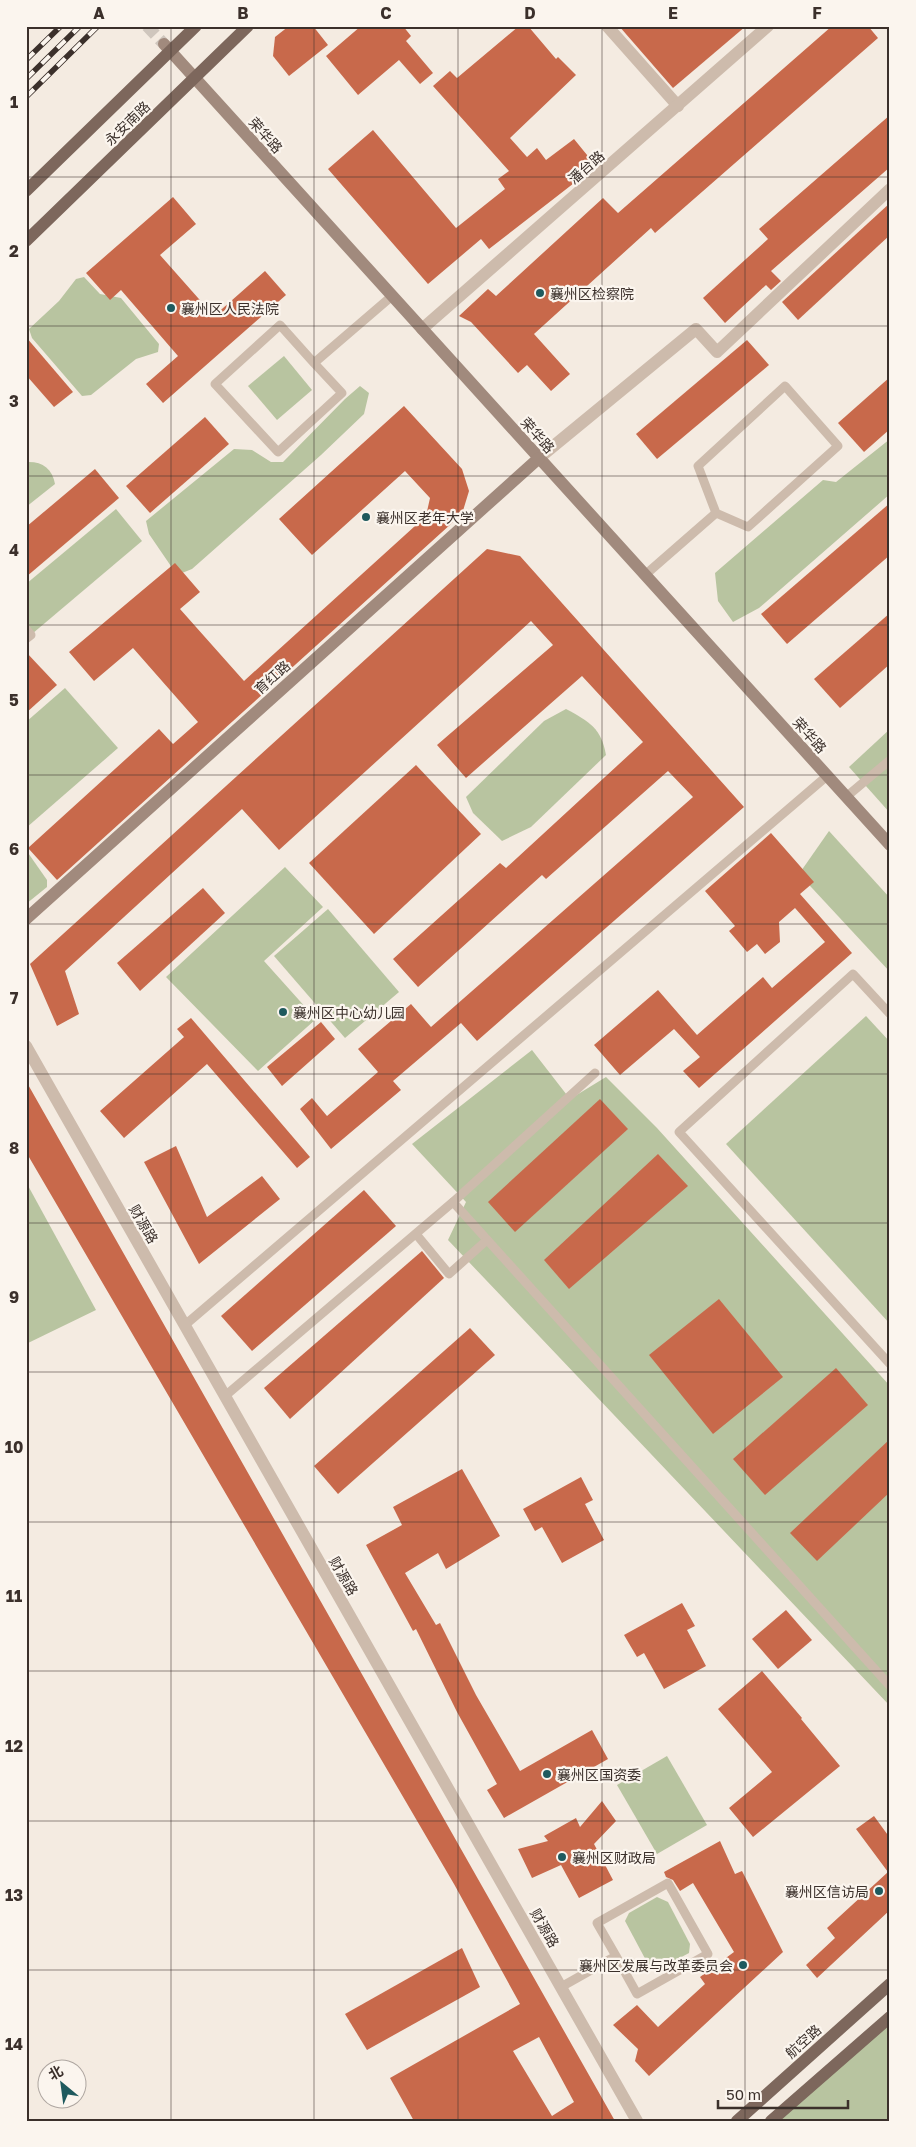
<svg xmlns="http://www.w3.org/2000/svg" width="916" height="2147" font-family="'Golos Text','Noto Sans SC',sans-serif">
	<rect width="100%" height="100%" fill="#f4ebe1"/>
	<g fill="#b8c4a0">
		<polygon points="84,277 100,294 121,298 159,344 158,352 136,359 91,395 82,396 32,338 29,329 59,301 76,279"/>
		<polygon points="284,356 312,390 277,420 248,386"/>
		<polygon points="360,386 369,393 364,414 321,455 192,569 177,575 149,534 146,521 234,449 252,450 271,462 283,462 345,399"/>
		<polygon points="890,439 890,494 759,608 733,622 718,601 715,573 823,480 836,482"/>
		<path d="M26,462C42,461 52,468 55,484L26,507Z"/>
		<polygon points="116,509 142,541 26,639 26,584"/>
		<polygon points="65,688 118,748 26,828 26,722"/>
		<path d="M566,709C590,722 601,728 606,755L531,827L502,841L473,813L466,797L544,721Z"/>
		<polygon points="890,729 890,813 849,767"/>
		<polygon points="829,831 890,898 890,972 799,874"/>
		<polygon points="26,850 47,880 47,887 26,904"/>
		<polygon points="285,867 323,907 264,961 316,1019 258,1071 166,977"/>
		<polygon points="328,909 399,992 345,1038 274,956"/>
		<polygon points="866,1016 890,1042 890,1324 726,1144"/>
		<polygon points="532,1050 570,1099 606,1077 657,1128 890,1386 890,1706 448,1240 466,1202 412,1144"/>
		<polygon points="26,1182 96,1310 26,1344"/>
		<polygon points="667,1756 707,1825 657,1854 617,1785"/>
		<polygon points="657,1897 668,1902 690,1944 689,1953 657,1970 649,1966 625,1921 629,1913"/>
		<polygon points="890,2017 890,2121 771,2121"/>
	</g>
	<g fill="#c8694b" fill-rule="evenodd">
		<polygon points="289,26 313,26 328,45 289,76 273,56 275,37"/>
		<polygon points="361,26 403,26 411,36 406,41 433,73 420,84 399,60 358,95 326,56"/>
		<polygon points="519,26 528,26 556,59 558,57 576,75 510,138 527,157 537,148 546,160 574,139 596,166 489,249 481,239 428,284 328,169 373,130 456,228 505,189 498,179 509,171 433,86 450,71 457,78"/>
		<polygon points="619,26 746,26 673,88"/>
		<polygon points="832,26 868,26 878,38 655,233 651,228 534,334 570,374 551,391 527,365 518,373 471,322 459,316 488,289 496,296 603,198 618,213"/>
		<polygon points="890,115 890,167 771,271 781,281 771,290 766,285 725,323 703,298 768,239 759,229"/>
		<polygon points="173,197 196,224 160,255 214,316 265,271 286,295 163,403 146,384 178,356 121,290 110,300 86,273"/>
		<polygon points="890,203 890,235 798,320 782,302"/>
		<polygon points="26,337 73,392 54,407 26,375"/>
		<polygon points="747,340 769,365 657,459 636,434"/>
		<polygon points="890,377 890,429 864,452 838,423"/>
		<polygon points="404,406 462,469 469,491 462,514 57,880 28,848 159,729 173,744 198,722 133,648 94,681 69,652 175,563 200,592 180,609 244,681 426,516 430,498 405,471 312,555 279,519"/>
		<polygon points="205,417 229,444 150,513 126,486"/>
		<polygon points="95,469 119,498 26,577 26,527"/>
		<polygon points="890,503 890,555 787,644 761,614"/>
		<polygon points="487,549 520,556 744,807 477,1041 461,1023 393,1081 401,1090 331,1149 300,1109 312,1098 327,1116 378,1072 358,1049 411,1004 431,1027 693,797 668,771 546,879 542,875 418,987 393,959 500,863 506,868 643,742 582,676 466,778 437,745 553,645 531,621 279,850 242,809 65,971 79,1014 57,1026 30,964"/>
		<polygon points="890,613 890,664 840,708 814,679"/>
		<polygon points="26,652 57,685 26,713"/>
		<polygon points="416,765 481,834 374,934 309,863"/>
		<polygon points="771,833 814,882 800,894 852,953 699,1088 683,1071 700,1057 674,1029 620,1075 594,1045 658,990 697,1035 763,977 772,988 825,942 795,908 779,922 780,942 765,954 757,944 747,952 729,931 735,926 705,891"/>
		<polygon points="203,888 225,913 140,991 117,963"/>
		<polygon points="191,1018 310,1157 297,1168 207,1064 124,1138 100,1111 184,1037 177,1029"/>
		<polygon points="321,1022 335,1039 282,1086 267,1067"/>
		<path d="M26,1081L615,2121H414L390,2078L520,2004L454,1884L26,1152ZM539,2037L574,2102L552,2116L513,2051Z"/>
		<polygon points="600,1099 628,1129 515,1232 488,1202"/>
		<polygon points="176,1146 207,1217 262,1176 280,1199 199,1264 144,1162"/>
		<polygon points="658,1154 688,1186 569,1289 544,1260"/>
		<polygon points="364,1190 396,1226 252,1351 221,1316"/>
		<polygon points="422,1251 444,1278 290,1419 264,1388"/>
		<polygon points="719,1299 783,1377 713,1434 649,1355"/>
		<polygon points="470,1328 495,1355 338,1494 314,1466"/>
		<polygon points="836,1368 868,1405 765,1495 733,1459"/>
		<polygon points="890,1439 890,1492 817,1561 790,1533"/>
		<polygon points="462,1469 500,1536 446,1569 438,1553 405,1573 436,1625 440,1623 476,1695 520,1771 592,1730 608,1759 504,1818 487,1790 497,1784 457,1712 416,1629 413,1631 366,1545 402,1525 393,1507"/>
		<polygon points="581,1477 593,1500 585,1504 604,1540 562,1563 542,1527 535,1531 523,1509"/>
		<polygon points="682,1603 695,1626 687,1630 706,1666 664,1689 644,1653 637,1657 624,1635"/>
		<polygon points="786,1610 812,1640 778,1669 752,1639"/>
		<polygon points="762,1671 802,1718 801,1719 840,1766 753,1837 729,1808 772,1772 718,1709"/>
		<polygon points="602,1801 616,1821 594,1844 613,1880 579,1898 561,1865 532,1878 518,1849 548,1841 544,1836 576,1818 580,1827"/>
		<polygon points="874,1816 890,1838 890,1910 817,1978 806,1965 835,1938 827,1928 888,1872 856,1829"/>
		<polygon points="720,1841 735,1874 742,1871 783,1952 649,2076 635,2061 638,2049 613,2025 637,2005 658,2027 705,1984 700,1977 734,1952 693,1883 680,1891 673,1880 666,1877 664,1872"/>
		<polygon points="462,1948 480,1987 367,2050 345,2014"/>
	</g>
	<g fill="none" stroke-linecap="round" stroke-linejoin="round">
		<polyline stroke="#cfc6bd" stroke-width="12" stroke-dasharray="12 6" stroke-linecap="butt" points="147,26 164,44"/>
		<g stroke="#cdbbac" stroke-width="9">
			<polyline points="314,363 342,393 278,452 215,384 280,325 314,363 392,296"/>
			<polygon points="785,386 838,446 748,527 716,513 698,466"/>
			<polyline points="645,575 716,513"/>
			<polyline points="26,629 31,635 26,639"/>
			<polyline points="846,797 890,760"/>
			<polyline points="890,1014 853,974 679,1132 890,1364"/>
			<polyline points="453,1202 890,1686"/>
			<polyline points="416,1234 449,1274 487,1240"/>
			<polyline points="185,1325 827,776"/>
			<polyline points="225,1396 453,1202 595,1073"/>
			<polyline points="561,1987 616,1956 637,1994 708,1954 668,1883 597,1923 616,1956"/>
		</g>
		<g stroke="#cdbbac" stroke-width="12">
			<polyline points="607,26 678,106"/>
			<polyline points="422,329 768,26"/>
			<polyline points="539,458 696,329 717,352 890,189"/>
			<polyline points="26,1046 637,2121"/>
		</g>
		<g stroke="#a18a7d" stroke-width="12">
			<polyline points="164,44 890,845"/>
			<polyline points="26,919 539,458"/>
		</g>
		<g stroke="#7d675c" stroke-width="12">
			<polyline points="26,191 196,26"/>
			<polyline points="26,241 248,26"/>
			<polyline points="737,2121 890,1984"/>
			<polyline points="771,2121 890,2017"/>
		</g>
		<defs>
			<g id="rail">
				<polyline points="26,60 61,26"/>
				<polyline points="26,79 80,26"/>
				<polyline points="26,97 98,26"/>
			</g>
		</defs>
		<use href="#rail" stroke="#3b302b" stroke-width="5.5"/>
		<use href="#rail" stroke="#fbf5ee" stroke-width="4" stroke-dasharray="11" stroke-linecap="butt"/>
	</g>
	<path fill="none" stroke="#3b302b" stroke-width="1" stroke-opacity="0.55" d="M171,26V2121M314,26V2121M458,26V2121M602,26V2121M745,26V2121M26,177H890M26,326H890M26,476H890M26,625H890M26,775H890M26,924H890M26,1074H890M26,1223H890M26,1372H890M26,1522H890M26,1671H890M26,1821H890M26,1970H890"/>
	<g fill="#1f5a5e" stroke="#fbf5ee" stroke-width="2">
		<circle cx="540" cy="293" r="5"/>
		<circle cx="171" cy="308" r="5"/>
		<circle cx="366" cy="517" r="5"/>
		<circle cx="283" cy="1012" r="5"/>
		<circle cx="547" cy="1774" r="5"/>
		<circle cx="562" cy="1857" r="5"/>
		<circle cx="879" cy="1891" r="5"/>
		<circle cx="743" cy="1965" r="5"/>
	</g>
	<g text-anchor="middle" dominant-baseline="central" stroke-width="4.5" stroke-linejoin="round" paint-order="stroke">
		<g font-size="14" fill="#3b302b" stroke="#fbf5ee">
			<text transform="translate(127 123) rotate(-44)">永安南路</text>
			<text transform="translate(266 135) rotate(48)">荣华路</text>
			<text transform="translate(586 167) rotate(-41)">潘台路</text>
			<text transform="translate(538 435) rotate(48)">荣华路</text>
			<text transform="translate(272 677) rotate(-42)">育红路</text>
			<text transform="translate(810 735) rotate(48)">荣华路</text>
			<text transform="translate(144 1224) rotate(60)">财源路</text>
			<text transform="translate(344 1576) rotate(60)">财源路</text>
			<text transform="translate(545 1928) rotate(60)">财源路</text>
			<text transform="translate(803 2041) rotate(-42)">航空路</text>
		</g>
		<g font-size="14" fill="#3b302b" stroke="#fbf5ee" text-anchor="start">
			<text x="550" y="293">襄州区检察院</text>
			<text x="181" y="308">襄州区人民法院</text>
			<text x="376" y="517">襄州区老年大学</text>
			<text x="293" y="1012">襄州区中心幼儿园</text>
			<text x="557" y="1774">襄州区国资委</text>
			<text x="572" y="1857">襄州区财政局</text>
			<text x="869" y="1891" text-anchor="end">襄州区信访局</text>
			<text x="733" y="1965" text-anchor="end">襄州区发展与改革委员会</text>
		</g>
	</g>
	<rect width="916" height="2147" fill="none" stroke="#fbf5ee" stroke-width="55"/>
	<g transform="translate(62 2084) rotate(331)"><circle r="24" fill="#fbf5ee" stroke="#aea6a0"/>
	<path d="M0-4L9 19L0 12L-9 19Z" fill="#1f5a5e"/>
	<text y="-8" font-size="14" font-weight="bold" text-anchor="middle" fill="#3b302b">北</text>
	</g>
	<path d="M718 2100v8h130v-8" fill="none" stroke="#3b302b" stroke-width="2.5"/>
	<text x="726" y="2100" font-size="15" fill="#3b302b" stroke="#fbf5ee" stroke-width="4" paint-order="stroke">50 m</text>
	<rect x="28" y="28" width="860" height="2092" fill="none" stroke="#3b302b" stroke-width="2"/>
	<g font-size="16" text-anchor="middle" font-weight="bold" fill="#3b302b">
		<text x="99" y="19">A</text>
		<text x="243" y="19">B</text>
		<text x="386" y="19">C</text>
		<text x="530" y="19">D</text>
		<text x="673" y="19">E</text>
		<text x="817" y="19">F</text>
		<text x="14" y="108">1</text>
		<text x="14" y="257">2</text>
		<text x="14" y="407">3</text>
		<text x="14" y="556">4</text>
		<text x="14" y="706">5</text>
		<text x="14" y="855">6</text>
		<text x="14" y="1004">7</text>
		<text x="14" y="1154">8</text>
		<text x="14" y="1303">9</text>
		<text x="14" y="1453">10</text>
		<text x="14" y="1602">11</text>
		<text x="14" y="1752">12</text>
		<text x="14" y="1901">13</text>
		<text x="14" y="2050">14</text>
	</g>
</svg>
